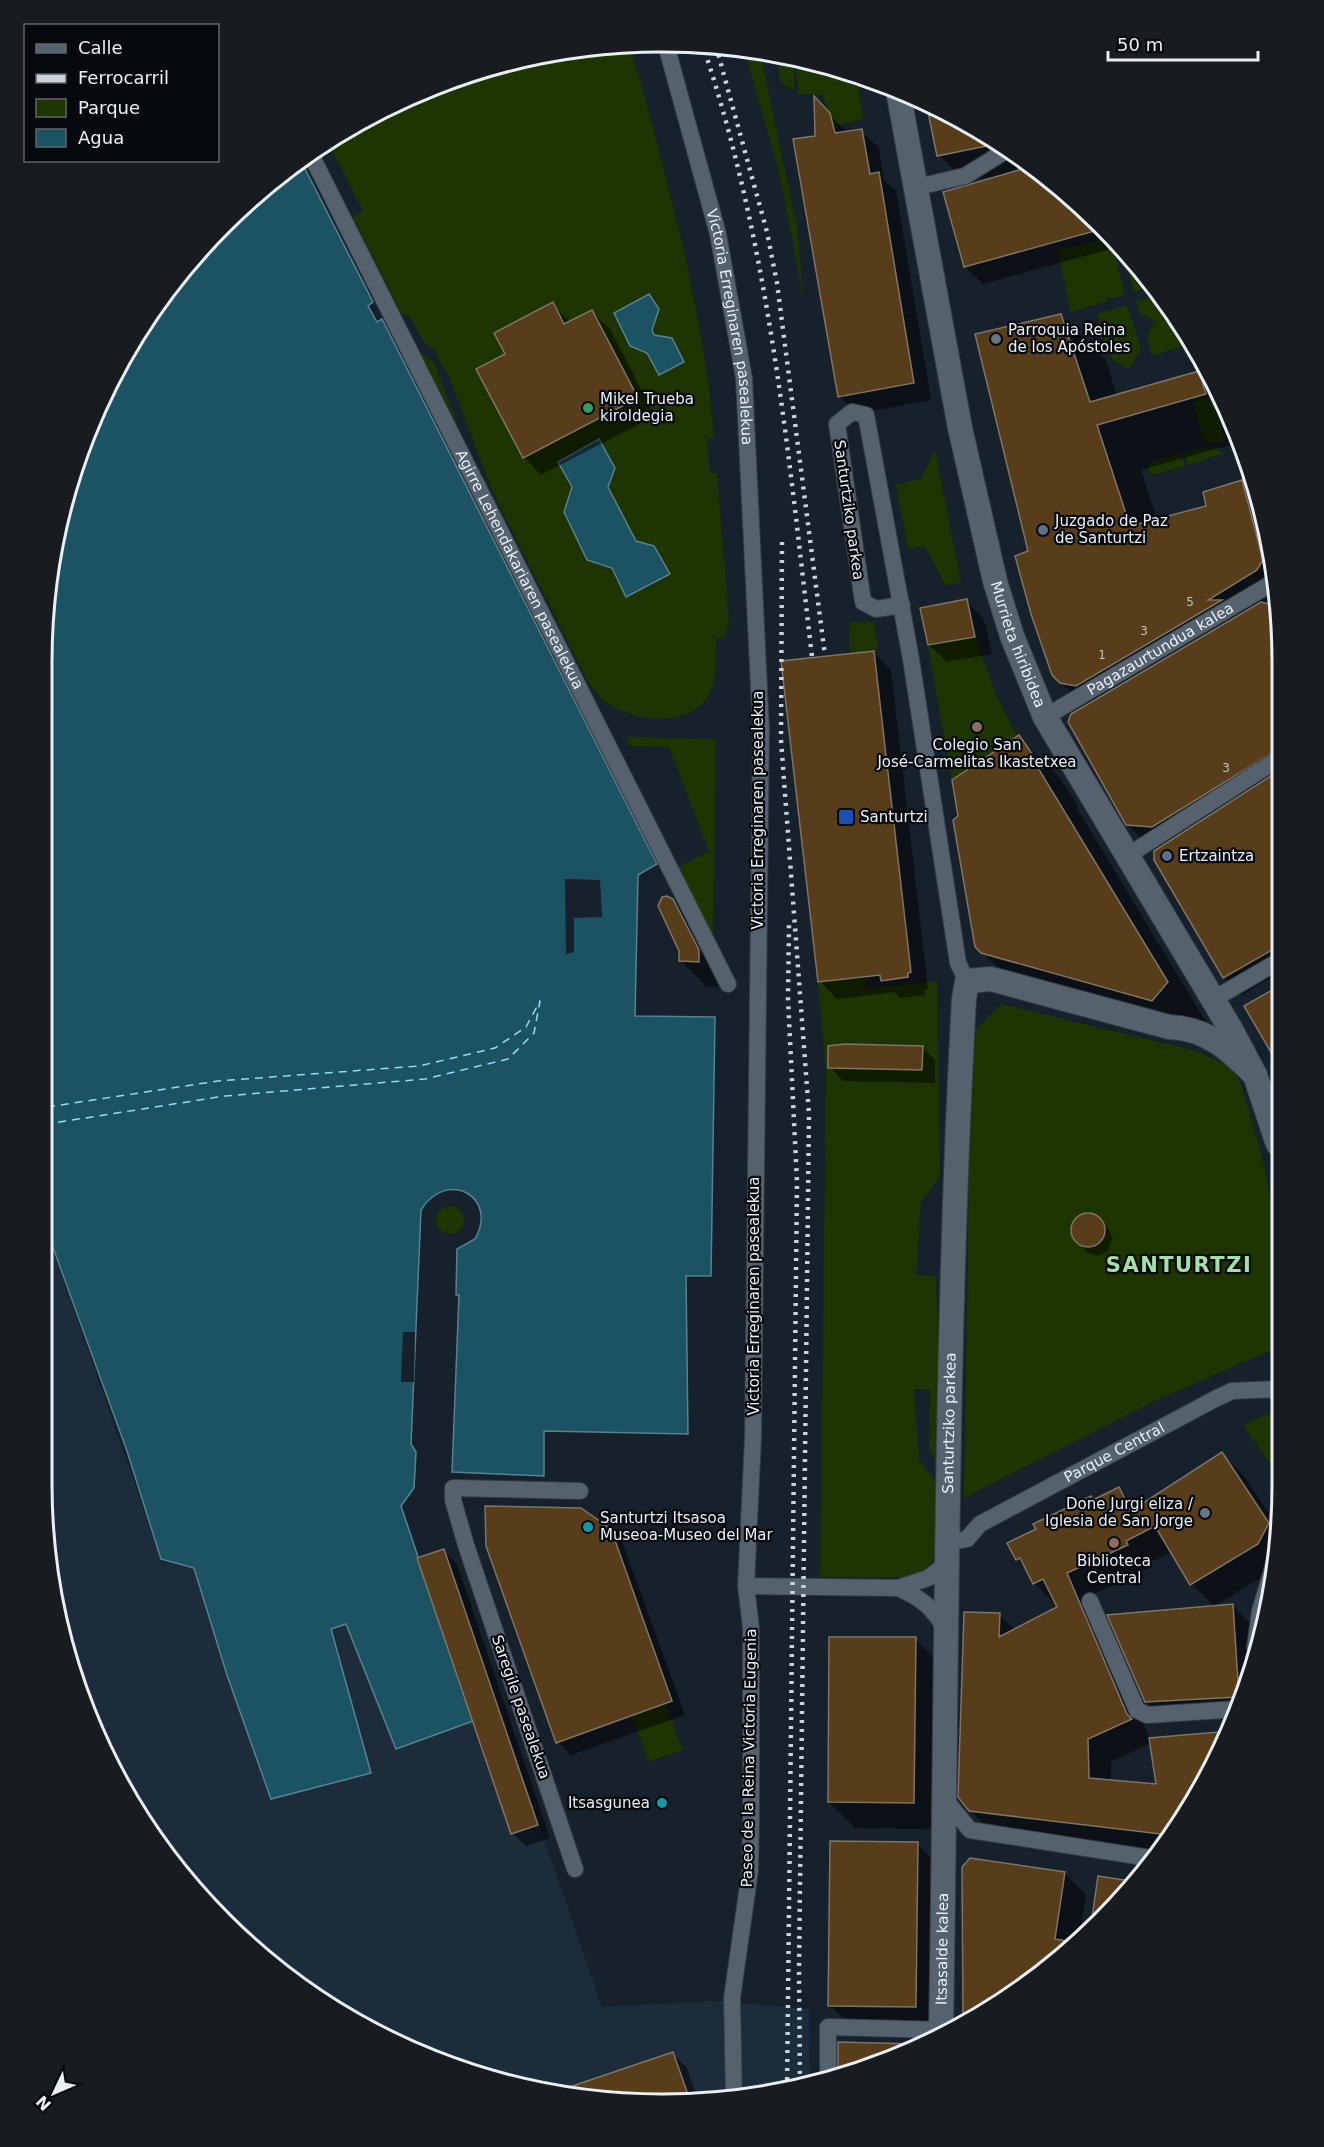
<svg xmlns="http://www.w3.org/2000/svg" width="1324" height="2147" font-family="'DejaVu Sans',sans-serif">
	<rect width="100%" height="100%" fill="#16212b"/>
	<polygon fill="#1c2c3a" points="47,1233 161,1559 194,1568 227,1675 371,1773 331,1629 346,1624 395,1748 417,1558 444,1549 602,2007 716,2001 809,2009 810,2084 743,2100 662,2105 581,2100 463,2072 317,2000 224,1924 170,1862 106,1760 75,1684 47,1566"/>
	<g fill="#1e3501">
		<path d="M629,46C644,89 654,133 666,178C688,264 707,349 714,438L707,439L710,473H717L729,619L725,637L716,639C716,656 717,674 711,690C696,729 635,723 607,703C600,698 594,689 588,682L493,493L450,379L433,348L424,343L410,317L401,313L353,217L363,211L328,142L352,125L462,75L581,47Z"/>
		<polygon points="744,50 760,53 765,75 797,227 804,301 779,171"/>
		<path d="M779,56L793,58L795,82L792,90C776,83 778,71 779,56Z"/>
		<polygon points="796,59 822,63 856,76 864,119 834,126 822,95 798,94"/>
		<polygon points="1110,237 1125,294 1113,299 1109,297 1105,302 1070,312 1058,250"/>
		<polygon points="1122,247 1152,287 1134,292"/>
		<polygon points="1158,295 1192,343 1152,356 1147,336 1154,321 1140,313 1136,301"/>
		<polygon points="1127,305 1141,349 1129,369 1110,358 1097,314"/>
		<polygon points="420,352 434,362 460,430"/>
		<polygon points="1212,396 1226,443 1204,442 1193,402"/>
		<polygon points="1211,447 1225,453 1188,465 1184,451"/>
		<polygon points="935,450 961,583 945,585 925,546 908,549 896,484 921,479"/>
		<polygon points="1181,453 1185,466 1151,475 1147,463"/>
		<polygon points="874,621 878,651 850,653 849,623"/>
		<polygon points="975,637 996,694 1016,734 1019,735 952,780 928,646"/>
		<polygon points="626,737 716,739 713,935 678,867 709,851 669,747 630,746"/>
		<polygon points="865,976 866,989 937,981 940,1177 921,1202 916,1275 936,1276 938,1348 940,1348 937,1465 929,1449 930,1389 914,1389 919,1459 938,1486 937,1559 915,1577 820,1577 826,1074 818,982"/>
		<polygon points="1001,1004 1197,1051 1230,1067 1240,1081 1262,1156 1278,1234 1278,1347 1157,1400 964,1498 971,1035"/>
		<circle cx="450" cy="1220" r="14"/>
		<polygon points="1277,1410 1277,1474 1243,1425"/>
		<polygon points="665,1704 683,1750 649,1762 632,1716"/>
	</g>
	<g fill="#1b5363" stroke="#58828f" stroke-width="1.5">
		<path d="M301,161L373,302L368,306L377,322L382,319L657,864L638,875L635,1016L715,1017L711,1276H686L688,1434L544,1431V1476L452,1472L459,1295H456L457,1249L475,1239C499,1197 447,1168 421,1210L411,1444L416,1452L414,1488L401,1506L473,1721L396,1749L346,1624L331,1629L371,1773L271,1799L227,1675L194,1568L161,1559L127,1451L47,1231V581L89,425L170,285L253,196Z"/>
		<polygon points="649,294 659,309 652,330 654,335 672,338 684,362 659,375 647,353 630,346 614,313"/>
		<polygon points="599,439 615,468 608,487 636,541 654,546 670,574 626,597 612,568 587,560 564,512 572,487 558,462"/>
	</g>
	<g fill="#16212b">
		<polygon points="565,879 600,880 602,917 574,918 574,952 566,954"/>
		<polygon points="403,1332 415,1332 414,1382 401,1382"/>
	</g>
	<g fill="#0007" fill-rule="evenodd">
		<polygon points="815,100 848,133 861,131 879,148 884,180 896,191 931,400 857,414 839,396"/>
		<polygon points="928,103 1025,161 1007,175 1035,167 1039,170 1121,246 983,284 965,267 945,193 999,178 998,176 965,181 939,155"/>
		<polygon points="552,304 571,323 592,312 610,329 655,416 541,475 524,457 507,355"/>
		<polygon points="1061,315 1106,360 1117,396 1199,373 1214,388 1237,443 1141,470 1157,520 1208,507 1242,482 1261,501 1281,621 1279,973 1242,995 1224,977 1155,852 1127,824 1086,707 1053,675 1030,552"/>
		<polygon points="966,601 984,619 992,654 947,662 929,645"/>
		<polygon points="873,652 891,670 928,989 924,990 925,995 900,998 895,992 837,999 820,981"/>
		<polygon points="1019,737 1058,776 1079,807 1076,807 1206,1022 1192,1039 1022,992 976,946 955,821"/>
		<polygon points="673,900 699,927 724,987 706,986 680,960"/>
		<polygon points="922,1047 935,1060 935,1083 843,1081 830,1067"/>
		<polygon points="1085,1215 1099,1219 1108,1228 1113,1238 1107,1252 1097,1256 1087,1252 1078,1243 1072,1229 1076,1220"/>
		<path d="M1222,1454L1244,1476L1277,1526L1276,1569L1214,1606L1192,1584L1172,1552L1147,1564L1149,1568L1089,1596L1150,1739L1227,1736L1159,1854L993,1833L970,1810L999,1615L1015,1630L1059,1608L1034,1583L1028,1570L1017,1559L1094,1501L1119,1489L1138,1508ZM1151,1743L1158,1786L1111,1781V1762Z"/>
		<polygon points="610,1530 623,1544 685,1715 571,1755 558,1742"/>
		<polygon points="443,1550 457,1564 550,1838 526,1846 512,1833"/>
		<polygon points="1233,1606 1250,1623 1252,1657 1237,1715 1164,1719 1146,1701"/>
		<polygon points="915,1639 941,1665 940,1829 855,1828 829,1802"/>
		<polygon points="917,1844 943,1870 941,2033 856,2031 830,2005"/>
		<polygon points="1065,1874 1086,1895 1079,1941 1007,2000 964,2021"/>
		<polygon points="1099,1878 1136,1883 1091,1931"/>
		<polygon points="672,2053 687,2068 699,2103 662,2105 581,2100"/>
	</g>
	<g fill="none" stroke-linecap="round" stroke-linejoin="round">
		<polyline stroke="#92ddf4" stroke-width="1.5" stroke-dasharray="8 6" stroke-linecap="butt" points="47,1107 218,1081 419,1066 495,1048 526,1027 540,1001 534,1033 508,1059 425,1079 225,1096 47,1124"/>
	</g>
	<g fill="#573d19" stroke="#7f7466" stroke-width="1.5">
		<polygon points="814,96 830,113 835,133 862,129 870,174 879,172 914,383 838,397 793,139 815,136"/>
		<polygon points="926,102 936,106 997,144 937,156"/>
		<polygon points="1033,166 1102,229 964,267 943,192"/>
		<polygon points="553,302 564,324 592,310 638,398 523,458 476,369 505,354 494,333"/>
		<polygon points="1061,314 1090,402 1199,371 1206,394 1097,425 1130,526 1206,506 1203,492 1242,480 1263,560 1257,570 1208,600 1222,600 1076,686 1060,683 1052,675 1031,614 1015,556 1028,551 975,334"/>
		<polygon points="967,599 975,637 928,645 920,608"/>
		<polygon points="1261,602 1269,604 1281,625 1280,748 1152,827 1126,825 1068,722 1071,714"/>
		<polygon points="874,651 911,972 908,973 908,977 881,981 880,975 818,982 781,661"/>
		<polygon points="1019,735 1042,768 1038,768 1168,982 1152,1001 981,953 975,947 953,820 958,816 952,780"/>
		<polygon points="1280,770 1279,946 1223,978 1154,860 1154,851"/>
		<polygon points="667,896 673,899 694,940 699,950 699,962 679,961 679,951 658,906 662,897"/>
		<polygon points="1279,986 1279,1066 1244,1006"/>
		<polygon points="845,1044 923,1046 922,1070 828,1068 828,1046"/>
		<circle cx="1088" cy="1230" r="17"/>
		<polygon points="1222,1452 1269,1523 1258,1544 1190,1585 1155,1526 1126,1541 1128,1545 1067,1573 1127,1714 1132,1719 1088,1739 1089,1778 1156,1784 1149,1738 1230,1731 1169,1835 969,1811 958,1797 964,1612 1000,1613 999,1637 1057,1607 1043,1579 1033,1584 1020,1558 1016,1560 1007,1543 1036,1529 1033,1524 1091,1496 1093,1500 1119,1487 1131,1511"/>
		<polygon points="485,1506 581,1508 611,1529 672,1701 556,1743 486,1546"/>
		<polygon points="444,1549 538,1825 511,1834 417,1558"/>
		<polygon points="1233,1604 1239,1697 1145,1702 1107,1615"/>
		<polygon points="829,1637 916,1637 914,1803 828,1802"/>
		<polygon points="830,1841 918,1842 916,2007 828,2006"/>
		<polygon points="970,1858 1065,1872 1055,1939 1077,1943 1007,2000 963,2022 962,1867"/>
		<polygon points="1098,1876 1137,1882 1090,1932"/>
		<polygon points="838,2042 918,2044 861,2072 838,2077"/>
		<polygon points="673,2052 691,2103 662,2105 581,2100 552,2093"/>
	</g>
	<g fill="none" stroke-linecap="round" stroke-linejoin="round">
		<defs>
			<g id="street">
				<path id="s1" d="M666,45L718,234L744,378L761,729L753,1437L746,1586L751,1628V1820L750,1871L732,1998L734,2100"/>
				<path id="s2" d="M311,155L728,984"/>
				<polyline points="917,187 965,176 1007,150"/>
				<polyline points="902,605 876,609 863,602 837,424 852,412 866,415 911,659 958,963 967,981"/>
				<path id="s3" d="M1045,717L1274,582"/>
				<polyline points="1127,856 1280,758"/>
				<polyline points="1212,1000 1279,961"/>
				<path id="s4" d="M962,1540L967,1539L980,1524L1215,1399L1232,1391L1277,1389"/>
				<polyline points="746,1586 898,1588 928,1578 947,1564"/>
				<path d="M898,1588C921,1598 932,1607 944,1627"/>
				<polyline points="1090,1601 1137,1710 1147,1715 1238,1709"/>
				<polyline points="1255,1648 1260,1611 1277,1553"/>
				<polyline points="943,1797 970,1830 1156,1859"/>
				<polyline points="575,1869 466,1545 453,1500 453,1488 580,1491"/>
				<polyline points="828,2080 828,2027 941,2030"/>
			</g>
			<g id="secondary">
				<path id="s5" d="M898,91L960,428L995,581L1012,636L1045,717L1230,1028L1255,1075L1278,1144"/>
				<path id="s6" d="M941,2033C947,1688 945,1343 964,999L967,981L991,979L1169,1027C1207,1028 1230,1050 1255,1075"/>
			</g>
		</defs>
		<use href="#street" stroke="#353d45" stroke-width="18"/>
		<use href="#secondary" stroke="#353d45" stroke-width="26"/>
		<use href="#street" stroke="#55616d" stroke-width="16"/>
		<use href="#secondary" stroke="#55616d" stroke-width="24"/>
		<g stroke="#cbd3da" stroke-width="4.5" stroke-dasharray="3 6" stroke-linecap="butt">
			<path d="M702,43C769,242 788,450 812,657"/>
			<polyline points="716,46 767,232 777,283 825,656"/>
			<polyline points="782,542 781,740 809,1114 799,1970 800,2086"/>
			<polyline points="787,2089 797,1182 788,999 789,925"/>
		</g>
	</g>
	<g fill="#6b7280" stroke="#060a0e" stroke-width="2">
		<circle cx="996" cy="339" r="6"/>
		<circle cx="1205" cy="1513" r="6"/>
	</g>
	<circle fill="#2e9e5b" stroke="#060a0e" stroke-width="2" cx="588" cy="408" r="6"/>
	<g fill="#5c6f8a" stroke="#060a0e" stroke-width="2">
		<circle cx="1043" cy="530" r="6"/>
		<circle cx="1167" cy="856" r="6"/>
	</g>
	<g fill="#8d6e63" stroke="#060a0e" stroke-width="2">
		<circle cx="977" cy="727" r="6"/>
		<circle cx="1114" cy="1543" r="6"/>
	</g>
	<rect fill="#1a4fb4" stroke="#060a0e" stroke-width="2" x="838" y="809" width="16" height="16" rx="3"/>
	<g fill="#0f9aa8" stroke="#060a0e" stroke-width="2">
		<circle cx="588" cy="1527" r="6"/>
		<circle cx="662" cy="1803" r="6"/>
	</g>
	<g text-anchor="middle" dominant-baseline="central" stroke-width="4.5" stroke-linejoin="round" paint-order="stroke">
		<g font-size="12" fill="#c4c3bf">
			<text x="1190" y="602">5</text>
			<text x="1144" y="631">3</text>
			<text x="1102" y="655">1</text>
			<text x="1226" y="768">3</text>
		</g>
		<g font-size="15" fill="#e8f0f6" stroke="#060a0e">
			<text stroke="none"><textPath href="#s1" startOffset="290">Victoria Erreginaren pasealekua</textPath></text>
			<text transform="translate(849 510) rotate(82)">Santurtziko parkea</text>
			<text stroke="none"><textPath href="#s2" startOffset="464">Agirre Lehendakariaren pasealekua</textPath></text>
			<text stroke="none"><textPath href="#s5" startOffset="567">Murrieta hiribidea</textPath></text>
			<text stroke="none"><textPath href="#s3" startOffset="134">Pagazaurtundua kalea</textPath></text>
			<text transform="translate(758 810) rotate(-90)">Victoria Erreginaren pasealekua</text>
			<text transform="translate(754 1296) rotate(-90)">Victoria Erreginaren pasealekua</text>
			<text stroke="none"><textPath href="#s6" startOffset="610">Santurtziko parkea</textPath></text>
			<text stroke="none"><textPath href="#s4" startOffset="177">Parque Central</textPath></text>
			<text transform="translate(521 1707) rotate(71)">Saregile pasealekua</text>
			<text transform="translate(749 1758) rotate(-89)">Paseo de la Reina Victoria Eugenia</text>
			<text stroke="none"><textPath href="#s6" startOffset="84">Itsasalde kalea</textPath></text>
		</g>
		<g font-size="15" fill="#e8f0f6" stroke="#060a0e" text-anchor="start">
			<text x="1008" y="330">Parroquia Reina<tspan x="1008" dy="17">de los Apóstoles</tspan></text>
			<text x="600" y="399">Mikel Trueba<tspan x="600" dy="17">kiroldegia</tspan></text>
			<text x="1055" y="521">Juzgado de Paz<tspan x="1055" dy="17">de Santurtzi</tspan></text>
			<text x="977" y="745" text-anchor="middle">Colegio San<tspan x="977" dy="17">José-Carmelitas Ikastetxea</tspan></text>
			<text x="860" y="817">Santurtzi</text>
			<text x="1179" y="856">Ertzaintza</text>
			<text x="1193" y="1504" text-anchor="end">Done Jurgi eliza /<tspan x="1193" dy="17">Iglesia de San Jorge</tspan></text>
			<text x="600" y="1518">Santurtzi Itsasoa<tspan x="600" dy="17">Museoa-Museo del Mar</tspan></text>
			<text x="1114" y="1561" text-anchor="middle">Biblioteca<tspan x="1114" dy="17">Central</tspan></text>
			<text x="650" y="1803" text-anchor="end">Itsasgunea</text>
		</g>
		<g font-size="21" font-weight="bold" letter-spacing="1.5" fill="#a3e1a9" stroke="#060a0e">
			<text x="1179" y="1265">SANTURTZI</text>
		</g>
	</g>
	<path d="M0 0H1324V2147H0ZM662 52H662A610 610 0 0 1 1272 662V1484A610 610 0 0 1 662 2094H662A610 610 0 0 1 52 1484V662A610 610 0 0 1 662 52Z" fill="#181c21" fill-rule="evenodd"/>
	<path fill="none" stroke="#e8f0f6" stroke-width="3" d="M662 52H662A610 610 0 0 1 1272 662V1484A610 610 0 0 1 662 2094H662A610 610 0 0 1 52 1484V662A610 610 0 0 1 662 52Z"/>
	<rect x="24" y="24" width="195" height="138" fill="#060a0e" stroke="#60666b" stroke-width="1.5"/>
	<rect x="36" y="44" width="30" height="9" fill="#55616d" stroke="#60666b" stroke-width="1.5"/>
	<text x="78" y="54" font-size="18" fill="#e8f0f6">Calle</text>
	<rect x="36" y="74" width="30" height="9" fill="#cbd3da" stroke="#60666b" stroke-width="1.5"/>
	<text x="78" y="84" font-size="18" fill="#e8f0f6">Ferrocarril</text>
	<rect x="36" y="99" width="30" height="18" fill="#1e3501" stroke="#60666b" stroke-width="1.5"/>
	<text x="78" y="114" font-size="18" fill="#e8f0f6">Parque</text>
	<rect x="36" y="129" width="30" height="18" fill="#1b5363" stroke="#60666b" stroke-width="1.5"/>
	<text x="78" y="144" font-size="18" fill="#e8f0f6">Agua</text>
	<g transform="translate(54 2093) rotate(226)" stroke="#060a0e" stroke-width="4.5" paint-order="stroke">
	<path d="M0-4.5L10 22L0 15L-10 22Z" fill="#e8f0f6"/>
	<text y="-9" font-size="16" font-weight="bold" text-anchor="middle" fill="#e8f0f6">N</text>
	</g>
	<path d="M1108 51v9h150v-9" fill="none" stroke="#e8f0f6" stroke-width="3"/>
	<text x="1117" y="51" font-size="18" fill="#e8f0f6" stroke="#060a0e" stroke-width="4.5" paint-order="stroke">50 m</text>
</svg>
